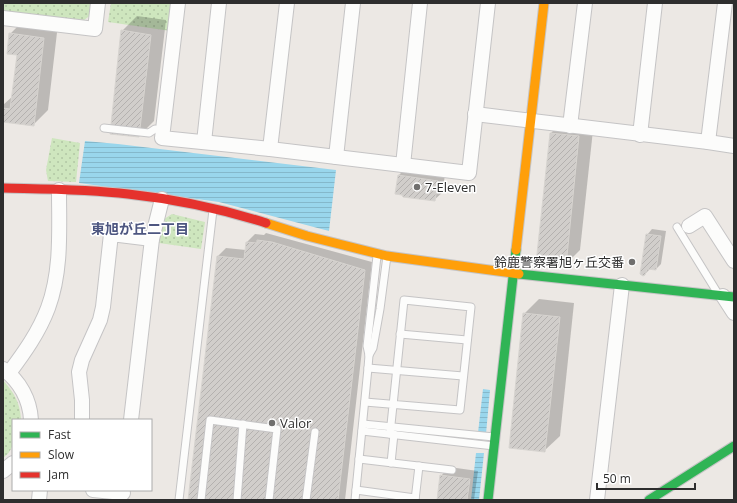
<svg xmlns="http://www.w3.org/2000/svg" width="737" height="503" font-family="'Open Sans','Noto Sans JP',sans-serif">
	<defs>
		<pattern id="park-dots" width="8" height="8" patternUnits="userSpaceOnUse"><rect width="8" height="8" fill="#cee6be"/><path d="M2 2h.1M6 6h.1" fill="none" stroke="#b1c6a4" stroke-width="1.8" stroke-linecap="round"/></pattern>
		<pattern id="water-rules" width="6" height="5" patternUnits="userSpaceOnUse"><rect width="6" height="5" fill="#99d6ec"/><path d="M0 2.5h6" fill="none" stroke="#84b8cb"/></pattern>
		<pattern id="building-hatch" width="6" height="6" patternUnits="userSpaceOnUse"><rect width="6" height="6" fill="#d1cecb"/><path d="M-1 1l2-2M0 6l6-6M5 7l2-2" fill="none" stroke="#b4b1af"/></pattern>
	</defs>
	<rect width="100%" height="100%" fill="#ece8e4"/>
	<g fill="url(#park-dots)">
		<polygon points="3,3 92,3 91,15 84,20 3,11"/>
		<polygon points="111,3 174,3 171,31 108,22"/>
		<polygon points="52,138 80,143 76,182 48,181 46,170"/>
		<polygon points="172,214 205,222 201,249 159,243 164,219"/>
		<path d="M3,380C14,393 20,402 21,420H13C13,436 17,448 3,458Z"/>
	</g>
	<g fill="url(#water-rules)">
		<polygon points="85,141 118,144 336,170 329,231 219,202 79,183"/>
		<polygon points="483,389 490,390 486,434 478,433"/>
		<polygon points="476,453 484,453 479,500 471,500"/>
	</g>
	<g fill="#0003">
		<polygon points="137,16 166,20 154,121 139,136 122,31"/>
		<polygon points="25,19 58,24 48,110 33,125 3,121 3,105 13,96 18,54 10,34"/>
		<polygon points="566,118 594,121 580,250 565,265 551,133"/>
		<polygon points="407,167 445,173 443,192 434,200 399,175"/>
		<polygon points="652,229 666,231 661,264 656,269 651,268 645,274 647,235"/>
		<polygon points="266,233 372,262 345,500 189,500 218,256 226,248 246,250 247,242 255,234 264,235"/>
		<polygon points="539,299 574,303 560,436 544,451 524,314"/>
		<polygon points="449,467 478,471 474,500 438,500 441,476"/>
	</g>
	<g fill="url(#building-hatch)" stroke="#d7d4d0">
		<polygon points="121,30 151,35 139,137 110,134"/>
		<polygon points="9,33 44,38 34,126 3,122 3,108 10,109 17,55 7,54"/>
		<polygon points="550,133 579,136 566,266 536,263"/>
		<polygon points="398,175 438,181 435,201 403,197 402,195 395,194"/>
		<polygon points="646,234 661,236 656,270 647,269 645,275 643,276 640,274"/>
		<polygon points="257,240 272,242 365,270 338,500 188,500 217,256 244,259 246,242 257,243"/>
		<polygon points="523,313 560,317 545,452 509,448"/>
		<polygon points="440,475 470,479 467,500 437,500"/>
	</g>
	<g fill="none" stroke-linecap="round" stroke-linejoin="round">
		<defs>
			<g id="lane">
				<polyline points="104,128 149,133 155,129 163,130"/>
				<polyline points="677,227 717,292"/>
				<polyline points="400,334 467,340"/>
				<polyline points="369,355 373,348 380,309 387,256"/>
				<polyline points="368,368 463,376"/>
				<polyline points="365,402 460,410 471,307 404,300 390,434"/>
				<polyline points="363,424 494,437"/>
				<polyline points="362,431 494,446"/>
				<polyline points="359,459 452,470"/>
				<polyline points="391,463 394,434"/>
				<polyline points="356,490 415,498"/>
				<polyline points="179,500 213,210"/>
				<polyline points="201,500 210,420 277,429 269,500"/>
				<polyline points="237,500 243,424"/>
				<polyline points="306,500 315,432"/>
				<polyline points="355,500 368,368 369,355 367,346 377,256"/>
				<polyline points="415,500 419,466"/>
			</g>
			<g id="street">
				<polyline points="178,3 162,138 270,149 469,173 488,3"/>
				<polyline points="3,18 95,29 98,3"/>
				<polyline points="475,114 708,142 734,146"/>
				<polyline points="570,126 585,3"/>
				<polyline points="640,135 655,3"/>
				<polyline points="204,142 219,3"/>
				<polyline points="708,142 725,3"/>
				<polyline points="270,149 287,3"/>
				<polyline points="336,157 353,3"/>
				<polyline points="403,165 420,3"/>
				<polyline points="689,226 705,216 734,261"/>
				<polyline points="723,296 734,313"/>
				<path d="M3,369C20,381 30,400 31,420"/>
				<path d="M9,373C24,353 39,332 48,308C62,270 59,229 59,190"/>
				<polyline points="82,420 82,400 79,372 82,360 100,320 103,307 111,234 152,239"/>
				<polyline points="131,420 152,239 162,199"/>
				<polyline points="3,471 13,463"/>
				<polyline points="93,490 123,493"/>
				<polyline points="39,500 40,490"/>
				<polyline points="597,500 622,285"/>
			</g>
			<g id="fast">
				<polyline points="519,274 734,297"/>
				<polyline points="488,500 516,250"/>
				<polyline points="649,500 734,446"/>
			</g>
			<g id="slow">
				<polyline points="266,223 307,236 387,256 519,274"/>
				<polyline points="516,250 544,3"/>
			</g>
			<path id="jam" d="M3,188C45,189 87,189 128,194C174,199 222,209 266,223"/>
		</defs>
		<use href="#lane" stroke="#c5c4c5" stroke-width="9"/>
		<use href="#street" stroke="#c5c4c5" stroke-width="16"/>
		<use href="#fast" stroke="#c5c4c5" stroke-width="11"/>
		<use href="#slow" stroke="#c5c4c5" stroke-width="11"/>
		<use href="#jam" stroke="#c5c4c5" stroke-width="11"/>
		<use href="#lane" stroke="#fcfcfb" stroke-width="7"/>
		<use href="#street" stroke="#fcfcfb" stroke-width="14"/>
		<use href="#fast" stroke="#30b455" stroke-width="9"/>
		<use href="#slow" stroke="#ff9f0a" stroke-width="9"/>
		<use href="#jam" stroke="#e5322d" stroke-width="9"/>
	</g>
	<g fill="#706f6e" stroke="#fff" stroke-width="1.5">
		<circle cx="417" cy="187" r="4"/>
		<circle cx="632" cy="262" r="4"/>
		<circle cx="272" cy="423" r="4"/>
	</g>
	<g text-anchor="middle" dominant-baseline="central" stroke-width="3" stroke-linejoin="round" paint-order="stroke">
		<g font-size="13" fill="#2e2e2e" stroke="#fff" text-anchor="start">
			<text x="425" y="187">7-Eleven</text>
			<text x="624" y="262" text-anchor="end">鈴鹿警察署旭ヶ丘交番</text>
			<text x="280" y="423">Valor</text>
		</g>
		<g font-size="14" font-weight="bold" fill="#4d5680" stroke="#fff">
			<text x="140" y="228">東旭が丘二丁目</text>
		</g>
	</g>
	<rect width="737" height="503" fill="none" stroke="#2e2e2e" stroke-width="8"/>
	<rect x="12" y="419" width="140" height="72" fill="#ffffff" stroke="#ababab"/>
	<rect x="20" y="432" width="20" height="6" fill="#30b455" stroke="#ababab"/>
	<text x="48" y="439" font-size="12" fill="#2e2e2e">Fast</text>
	<rect x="20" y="452" width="20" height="6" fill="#ff9f0a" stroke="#ababab"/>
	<text x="48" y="459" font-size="12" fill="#2e2e2e">Slow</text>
	<rect x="20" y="472" width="20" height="6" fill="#e5322d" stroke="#ababab"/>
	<text x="48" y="479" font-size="12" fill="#2e2e2e">Jam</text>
	<path d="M597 483v6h98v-6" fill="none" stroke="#2e2e2e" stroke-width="2"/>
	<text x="603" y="483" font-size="12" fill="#2e2e2e" stroke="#ffffff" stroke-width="3" paint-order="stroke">50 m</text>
</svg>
